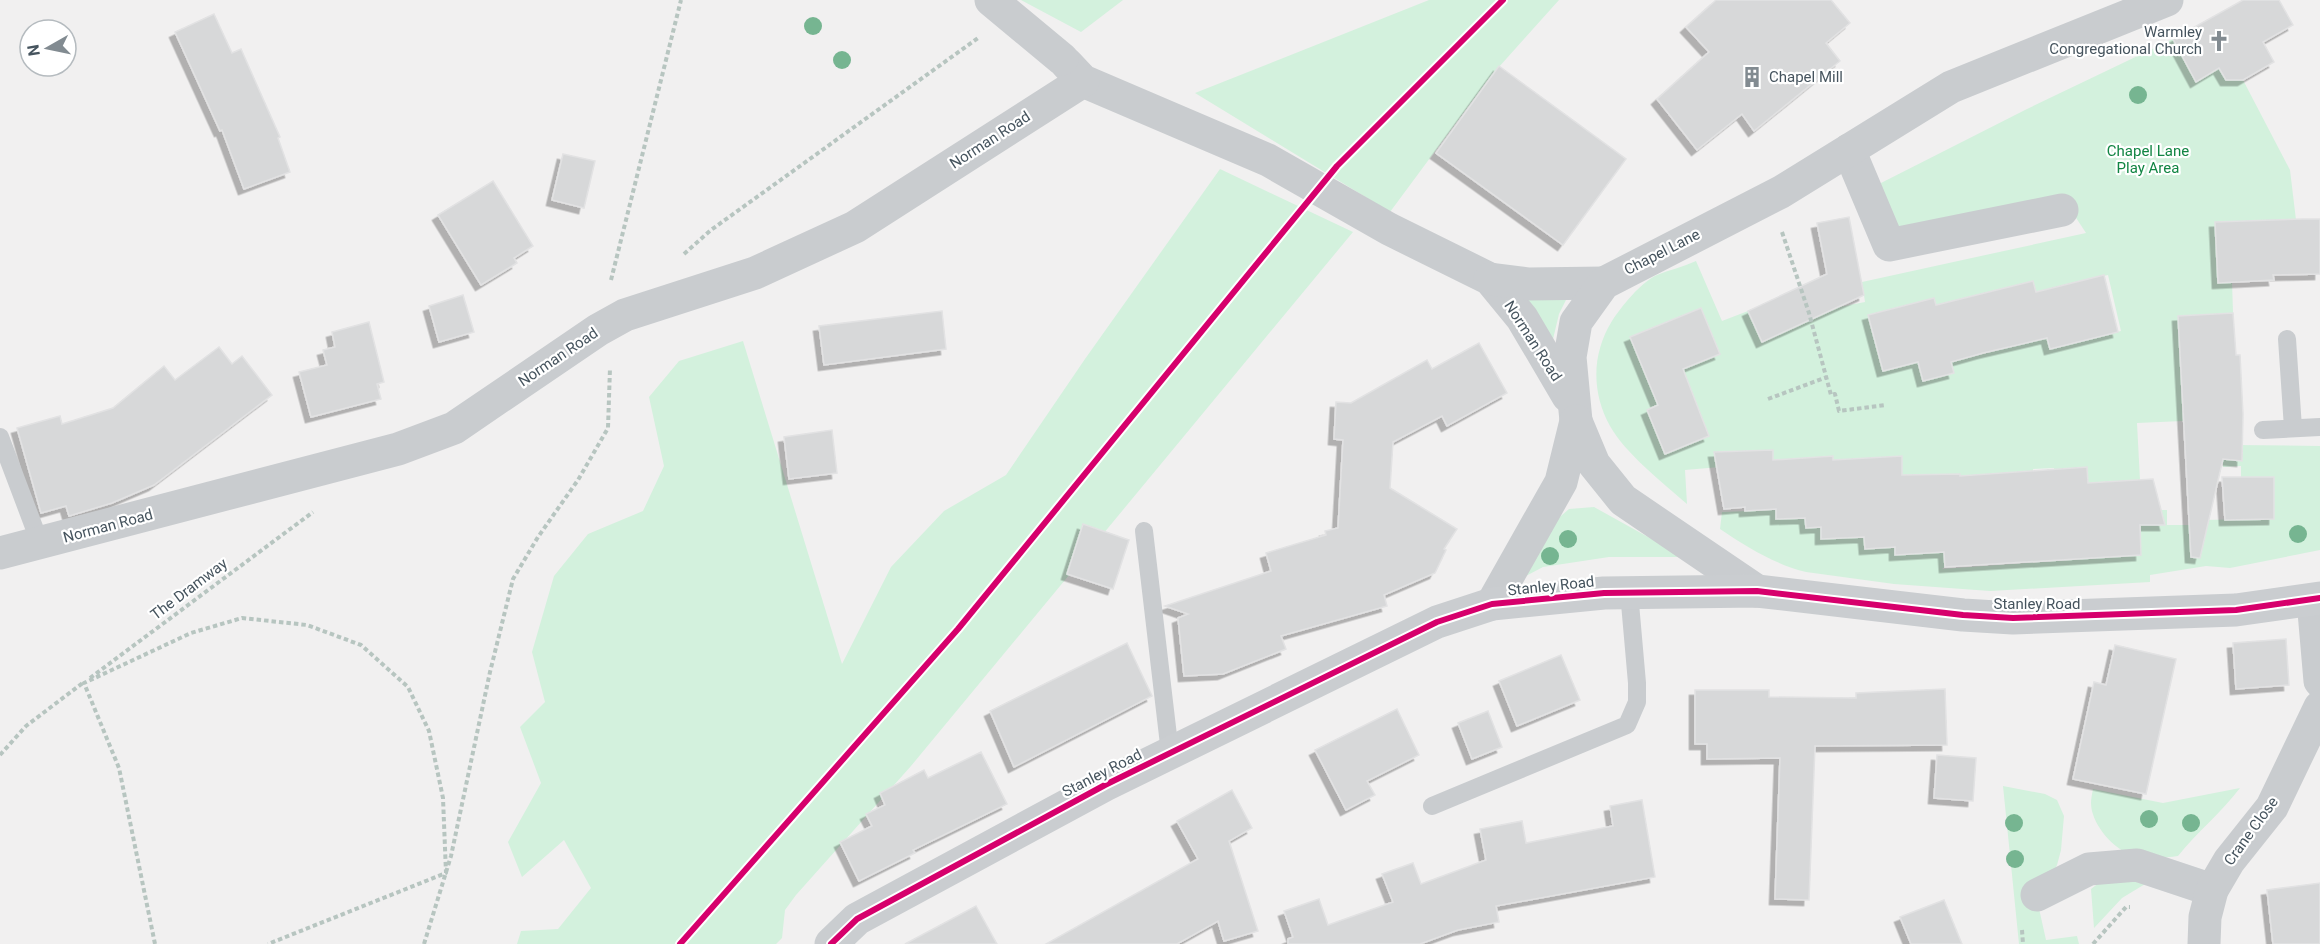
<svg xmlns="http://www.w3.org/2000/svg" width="2320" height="944" font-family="Roboto,sans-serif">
	<defs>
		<filter id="shadow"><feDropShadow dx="-5.5" dy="5.5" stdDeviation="0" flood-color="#0004"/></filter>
	</defs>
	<rect width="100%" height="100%" fill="#f1f0f0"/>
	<g fill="#d3f1dd" fill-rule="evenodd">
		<polygon points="1021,0 1123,0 1081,32"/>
		<polygon points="1429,0 1559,0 1490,77 1390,212 1195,93"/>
		<path d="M2173,39L2196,81L2219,68L2226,80H2243L2290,170L2296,220L2232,281L2233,313L2178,316L2183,421L2137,423L2140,480L2154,510H2167V525H2198V520L2274,519V477H2241V466L2223,467V461L2219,456L2235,445L2320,446V550L2230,568L2206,566L2150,575V582L1990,591L1894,584L1806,572C1776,565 1745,546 1720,529L1722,512L1776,510L1777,519L1805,518L1806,528L1821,527V539L1864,537L1865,549L1895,547L1925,553L1921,474L1902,475V457L1834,467L1833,456L1773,460V450L1743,451V465L1685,470L1687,504C1663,483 1625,453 1610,426C1591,392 1592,353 1612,321C1621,307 1641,282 1657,275C1669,270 1683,267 1696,261L1722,321L1748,311L1763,342L1834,308L1865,302L1862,282L2086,233L2065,201L1899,233L1879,184L2027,109ZM2108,275L2121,331L2050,349L2047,338L1951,362L1954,373L1923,381L1918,362L1883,371L1868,315L1934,298L1936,305L2033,281L2036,292ZM2054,468L2056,506L2068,469L2087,468L2090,505L2099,482L2138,480L2141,555L1942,569L1945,567L1939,475L2006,508L2004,473L2023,472L2025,506L2036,505L2033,469Z"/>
		<polygon points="1220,169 1353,232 911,766 796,895 785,910 782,938 776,944 517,944 521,931 558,929 591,888 564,840 522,877 508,842 541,783 520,727 545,702 532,652 554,576 588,534 643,511 664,466 649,397 679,361 743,341 842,664 891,567 944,511 1006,475 1085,359"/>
		<polygon points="1516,292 1570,292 1559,314 1553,339"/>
		<polygon points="1594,507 1684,557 1609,557 1543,567 1522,578 1540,534 1569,509"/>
		<polygon points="2003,786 2045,794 2057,800 2064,816 2061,850 2057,865 2038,904 2046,940 2077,936 2079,944 2019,944"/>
		<path d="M2240,788C2221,813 2197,832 2178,856C2162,858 2145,859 2130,854C2112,848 2091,823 2091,803C2091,799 2092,794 2093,789L2163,803Z"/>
		<polygon points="2108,876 2155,878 2122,898 2094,928 2091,889"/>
	</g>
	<g fill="#d7d8d9" stroke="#e2e2e3" stroke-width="1.5" filter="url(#shadow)">
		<polygon points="1716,0 1831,0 1850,23 1826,43 1840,61 1754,131 1742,114 1697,150 1657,99 1709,52 1686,27"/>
		<polygon points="2243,0 2279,0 2293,25 2263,42 2274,62 2243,80 2226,80 2219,68 2196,82 2173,39"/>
		<polygon points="214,14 232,53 241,49 280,137 278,138 290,172 244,189 222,130 220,131 175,32"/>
		<polygon points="1499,66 1626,159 1563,245 1436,153"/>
		<polygon points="563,154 595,161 584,208 552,200"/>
		<polygon points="493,181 533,246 514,258 517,263 481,285 438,215"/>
		<polygon points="1849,217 1864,295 1762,342 1748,311 1827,274 1817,223"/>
		<polygon points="2303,219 2320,219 2320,274 2273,275 2274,280 2218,283 2215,222"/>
		<polygon points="2104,275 2118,332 2050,349 2047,338 1983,353 1951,362 1954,373 1923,381 1918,362 1883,371 1868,315 1934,298 1936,305 2033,281 2036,292"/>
		<polygon points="463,295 474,332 439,342 429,306"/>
		<polygon points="1701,308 1720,354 1683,369 1709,436 1665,454 1647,410 1658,405 1630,337"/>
		<polygon points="942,311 946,349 824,365 819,326"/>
		<polygon points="2233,313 2236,355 2240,355 2243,414 2242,461 2223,459 2200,558 2191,557 2178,316"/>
		<polygon points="369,322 384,382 377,384 381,399 311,417 299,372 327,365 323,350 335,347 332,332"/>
		<polygon points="1479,343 1507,393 1447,426 1442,416 1393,442 1390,488 1457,529 1444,549 1446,550 1435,573 1384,595 1387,606 1281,636 1286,649 1223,674 1184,676 1178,618 1188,614 1165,606 1271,571 1266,553 1326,535 1325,531 1338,528 1343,440 1334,439 1336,402 1351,403 1427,360 1432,369"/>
		<polygon points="219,347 232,364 242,356 272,395 154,485 112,503 69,516 66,506 41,513 17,428 60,416 62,424 113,408 164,366 175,380"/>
		<polygon points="832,430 837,473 789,479 784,437"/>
		<polygon points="1773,450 1773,460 1833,456 1833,460 1902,456 1902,475 1960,474 1960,476 2087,467 2088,483 2153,479 2165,525 2140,525 2141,555 1945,567 1944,552 1895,555 1895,547 1865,549 1864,537 1821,539 1821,527 1806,528 1805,518 1776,519 1776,509 1745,511 1745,507 1724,509 1714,452"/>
		<polygon points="2222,477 2274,477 2274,519 2225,520"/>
		<polygon points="1083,524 1129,540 1113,589 1067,574"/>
		<polygon points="2286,639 2289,685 2236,689 2233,643"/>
		<polygon points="1127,643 1152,696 1014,767 990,711"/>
		<polygon points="2115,645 2176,659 2146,794 2073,779 2094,682 2106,685"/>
		<polygon points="1561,655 1580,700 1517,726 1499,681"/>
		<polygon points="1945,689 1947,745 1815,746 1809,900 1775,899 1780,758 1707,759 1707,744 1695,744 1695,690 1769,690 1769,697 1856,698 1856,693"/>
		<polygon points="1397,709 1419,755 1367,781 1375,795 1346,810 1315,750"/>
		<polygon points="1488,711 1502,747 1472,759 1458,723"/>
		<polygon points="981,752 1007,804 913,850 915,853 859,881 840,842 872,826 866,814 885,805 880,793 924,770 928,778"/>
		<polygon points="1937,755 1976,758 1973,801 1934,798"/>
		<polygon points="1232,790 1252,828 1229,841 1258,931 1224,941 1218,921 1177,944 1046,944 1198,859 1177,821"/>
		<polygon points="1642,800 1655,877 1496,906 1499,922 1458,930 1420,944 1288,944 1288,939 1293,937 1284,911 1319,899 1328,925 1393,902 1382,874 1413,863 1421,884 1486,860 1480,829 1522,821 1526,843 1613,826 1610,806"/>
		<polygon points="2320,883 2320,944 2273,944 2267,890"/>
		<polygon points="1944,900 1962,944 1911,944 1900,917"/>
		<polygon points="976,906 997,944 905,944"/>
	</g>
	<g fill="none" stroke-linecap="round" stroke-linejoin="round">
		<g stroke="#b7c5c0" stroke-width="4" stroke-dasharray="4.5 3" stroke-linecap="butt">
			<polyline points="1782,232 1809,313 1831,395 1835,394 1839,411 1886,405"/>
			<polyline points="684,254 711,230 978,38"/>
			<polyline points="611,280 681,0"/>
			<polyline points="1768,399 1827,377"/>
			<polyline points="90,678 313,512"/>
			<polyline points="0,755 26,726 84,682"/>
			<polyline points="2022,930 2023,944"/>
			<polyline points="155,944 119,768 84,683 191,633 242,618 307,625 361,645 408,687 429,731 443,798 446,873 268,944"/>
			<polyline points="424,944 451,856 490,672 513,579 538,537 578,480 608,428 610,368"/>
			<polyline points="2093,944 2126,907 2130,907"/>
		</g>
		<g stroke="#c9cccf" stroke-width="18">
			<polyline points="2287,339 2293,428"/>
			<polyline points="2263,430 2320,427"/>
			<polyline points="0,437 40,543"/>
			<polyline points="1144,531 1170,753"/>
			<polyline points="1432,806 1627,725 1637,702 1637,683 1629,592"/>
		</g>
		<g stroke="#c9cccf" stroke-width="33">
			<polyline points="1067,64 1083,81 1268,160 1389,229 1490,279 1522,318 1568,396"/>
			<polyline points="1849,150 1889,245 2062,210"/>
			<polyline points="1490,279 1529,284 1604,283"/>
			<polyline points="1576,421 1570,357 1576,322 1604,283 1781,192 1951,87 2167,0"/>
			<polyline points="0,553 398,449 454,428 598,330 625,315 755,273 855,227 1083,81"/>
			<polyline points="2313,600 2320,681"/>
			<polyline points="1492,604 1561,482 1576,421 1594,464 1623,500 1757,591"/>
			<polyline points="2037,895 2089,869 2137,865 2212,890"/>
			<polyline points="2204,944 2205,917 2212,890 2229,861 2272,807 2320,707"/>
		</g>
		<polyline stroke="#cacdd0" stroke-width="33" points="831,944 857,919 1105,785 1437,622 1492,604 1604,593 1757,591 1963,615 2013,618 2236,610 2320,598"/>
		<polyline stroke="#c9cccf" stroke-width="33" points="991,0 1062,59"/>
		<defs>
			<g id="cycleway">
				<polyline points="680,944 958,629 1337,166 1503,0"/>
				<polyline points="831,944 857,919 1105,785 1437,622 1492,604 1604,593 1757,591 1963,615 2013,618 2236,610 2320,598"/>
			</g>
		</defs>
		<use href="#cycleway" stroke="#fff" stroke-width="10"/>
		<use href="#cycleway" stroke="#d6006c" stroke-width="6"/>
	</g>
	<g fill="#76b591">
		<circle cx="813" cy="26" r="9"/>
		<circle cx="842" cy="60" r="9"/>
		<circle cx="2138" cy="95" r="9"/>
		<circle cx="2298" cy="534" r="9"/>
		<circle cx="1568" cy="539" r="9"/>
		<circle cx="1550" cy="556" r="9"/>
		<circle cx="2149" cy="819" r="9"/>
		<circle cx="2014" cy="823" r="9"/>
		<circle cx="2191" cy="823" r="9"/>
		<circle cx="2015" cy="859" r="9"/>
	</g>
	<defs>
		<symbol id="church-bare" viewBox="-9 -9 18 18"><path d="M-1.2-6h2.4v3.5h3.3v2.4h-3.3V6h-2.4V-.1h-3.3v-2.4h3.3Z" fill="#828b91" stroke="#fff" stroke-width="2.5" paint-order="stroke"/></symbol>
		<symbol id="building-bare" viewBox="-9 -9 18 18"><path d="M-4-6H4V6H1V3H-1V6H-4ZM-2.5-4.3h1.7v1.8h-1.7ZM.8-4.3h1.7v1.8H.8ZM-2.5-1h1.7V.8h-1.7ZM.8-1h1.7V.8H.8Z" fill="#828b91" stroke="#fff" stroke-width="2.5" paint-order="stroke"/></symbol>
	</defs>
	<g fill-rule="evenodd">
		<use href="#church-bare" x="2204" y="26" width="30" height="30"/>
		<use href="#building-bare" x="1737" y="62" width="30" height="30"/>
	</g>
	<g text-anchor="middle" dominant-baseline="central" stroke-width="4.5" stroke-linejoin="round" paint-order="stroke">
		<g font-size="15" fill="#46545e" stroke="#fff" text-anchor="end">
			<text x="2202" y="32">Warmley<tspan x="2202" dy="17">Congregational Church</tspan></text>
			<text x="1769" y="77" text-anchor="start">Chapel Mill</text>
		</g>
		<g font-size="15" fill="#46545e" stroke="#fff">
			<text transform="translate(990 140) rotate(-33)">Norman Road</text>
			<text transform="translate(1662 252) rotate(-27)">Chapel Lane</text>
			<text transform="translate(1533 341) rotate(57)">Norman Road</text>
			<text transform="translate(558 357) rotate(-34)">Norman Road</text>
			<text transform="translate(108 526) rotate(-15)">Norman Road</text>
			<text transform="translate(1551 586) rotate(-6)">Stanley Road</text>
			<text transform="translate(189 589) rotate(-37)">The Dramway</text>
			<text x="2037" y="604">Stanley Road</text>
			<text transform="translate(1102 773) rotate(-27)">Stanley Road</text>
			<text transform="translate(2251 831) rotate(-54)">Crane Close</text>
		</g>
		<g font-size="15" fill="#118543" stroke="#fff">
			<text x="2148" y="151">Chapel Lane<tspan x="2148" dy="17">Play Area</tspan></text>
		</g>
	</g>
	<g transform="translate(48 48) rotate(261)"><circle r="28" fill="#ffffff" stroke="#b5bbbf" stroke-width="1.5"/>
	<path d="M0-4.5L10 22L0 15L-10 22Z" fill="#828b91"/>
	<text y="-9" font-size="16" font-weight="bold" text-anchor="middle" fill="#46545e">N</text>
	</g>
</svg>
